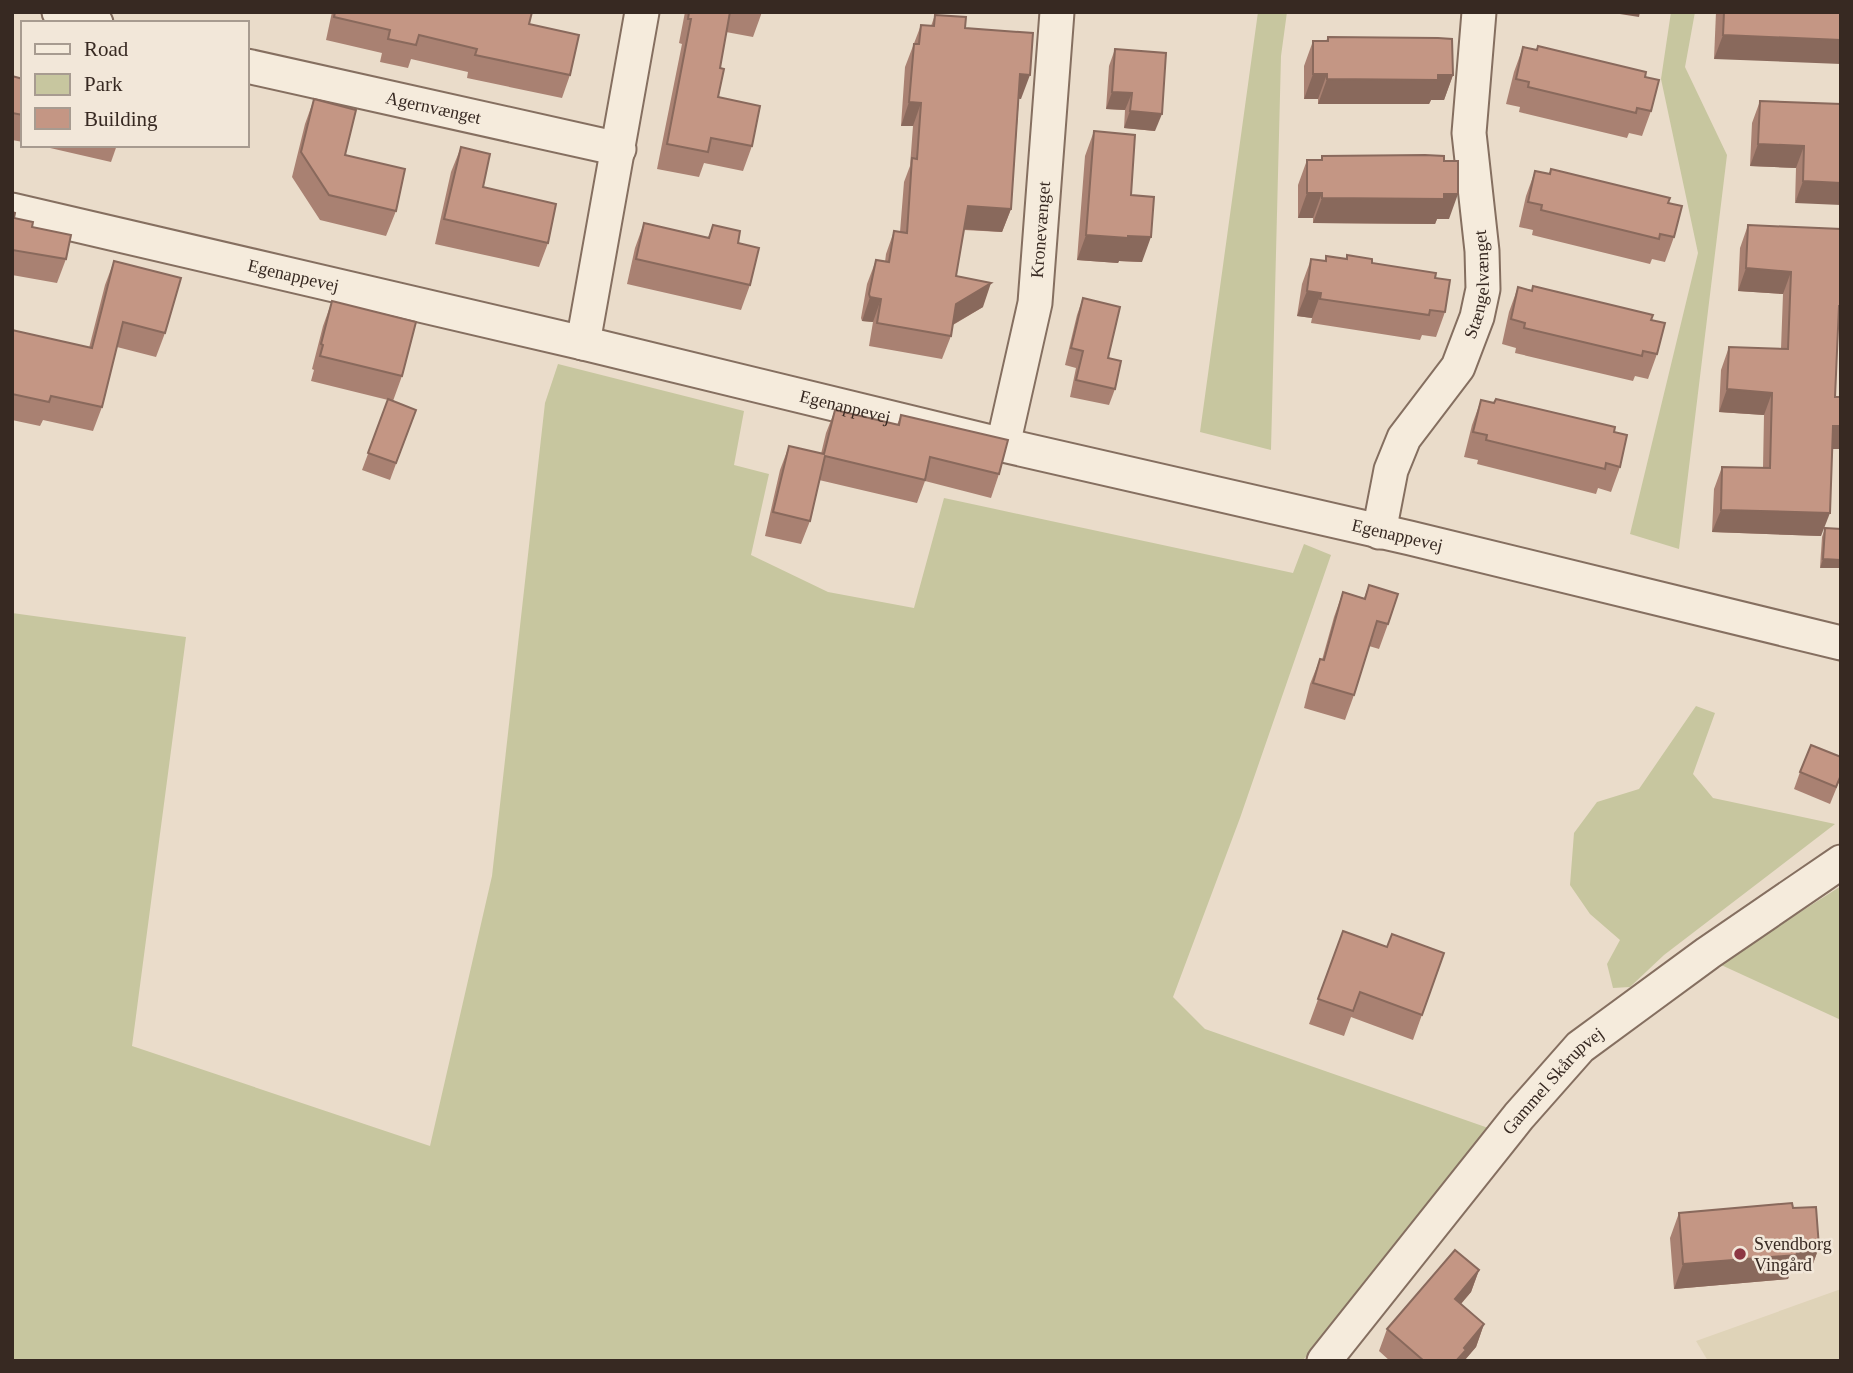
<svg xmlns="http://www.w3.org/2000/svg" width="1853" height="1373" font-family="Georgia,serif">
	<rect width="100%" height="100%" fill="#eadcca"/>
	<polygon fill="#dfd3b8" points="1841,1289 1841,1361 1708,1361 1696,1341"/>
	<g fill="#c7c69f">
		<polygon points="1258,12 1287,12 1281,56 1271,450 1200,432"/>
		<polygon points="1671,12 1695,12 1685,67 1727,155 1679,549 1630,534 1698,253 1661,79"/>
		<polygon points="558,364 744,411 734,465 769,474 751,555 828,592 914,608 944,498 1293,573 1304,544 1331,555 1240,818 1173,997 1205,1029 1494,1130 1329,1333 1302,1361 12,1361 12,613 186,637 132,1046 430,1146 492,876 545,403"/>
		<polygon points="1696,706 1715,713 1693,774 1713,798 1835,824 1664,955 1630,987 1613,988 1607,964 1620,940 1590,914 1570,885 1574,833 1597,802 1639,789"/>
		<polygon points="1841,886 1841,1020 1719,964"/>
	</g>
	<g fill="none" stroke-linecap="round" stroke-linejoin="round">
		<defs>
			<g id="street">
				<polyline points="59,12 96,23"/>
				<path id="s1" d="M247,66L619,149"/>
				<path id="s2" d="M12,210L583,343L1003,445L1410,538L1841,643"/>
				<polyline points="583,343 642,12"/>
				<path id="s3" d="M1003,445L1035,303L1057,12"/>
				<path id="s4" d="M1379,532L1391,470L1404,438L1458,367L1477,317L1483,289L1482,251L1469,133L1479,12"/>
				<path id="s5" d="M1324,1361L1519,1116L1580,1047L1708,953L1841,862"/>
			</g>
		</defs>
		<use href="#street" stroke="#856f60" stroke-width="37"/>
		<use href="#street" stroke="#f5ebdc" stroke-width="33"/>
	</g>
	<g fill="#a98172">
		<polygon points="332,12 532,12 529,24 570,75 562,98 467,78 468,72 411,59 408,68 380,62 382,53 326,40"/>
		<polygon points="685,12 762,12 753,37 726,32 720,68 718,97 752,146 743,171 704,163 699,177 657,169 682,44 679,43"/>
		<polygon points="1716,12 1841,12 1714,59"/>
		<polygon points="935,15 965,28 1021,99 1019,98 1011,209 1002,232 964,230 956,276 983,307 953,325 951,336 942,359 869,346 873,322 862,321 861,318 867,284 876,260 885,262 886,254 894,231 900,232 904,182 910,166 913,126 901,126 905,67 921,25 931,26"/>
		<polygon points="1328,37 1453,75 1444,100 1431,100 1429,104 1318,104 1318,99 1304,99 1304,66 1313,41 1326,41"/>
		<polygon points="1538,46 1645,77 1651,111 1642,136 1629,133 1627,138 1519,112 1520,107 1506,104 1514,72 1523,47 1536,50"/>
		<polygon points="1115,49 1155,131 1124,128 1125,110 1106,109 1109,66"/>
		<polygon points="12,76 23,79 23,142 12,140"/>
		<polygon points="314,99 345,155 396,211 386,236 320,220 292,177 305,124"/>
		<polygon points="1760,101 1841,104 1795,203 1796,168 1750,166 1752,123"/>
		<polygon points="1094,131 1131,195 1142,262 1119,261 1118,263 1077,260 1085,156"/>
		<polygon points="37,145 117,145 111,162"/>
		<polygon points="461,147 483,187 548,243 539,267 435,244 451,172"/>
		<polygon points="1322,156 1449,219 1437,219 1435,224 1313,223 1313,218 1298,218 1298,185 1307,160 1321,160"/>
		<polygon points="1551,169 1668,203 1674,237 1665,262 1652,259 1650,264 1532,235 1533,230 1519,227 1526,196 1535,171 1549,174"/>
		<polygon points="12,212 14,218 32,227 66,259 57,283 12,275"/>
		<polygon points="644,223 708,238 713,225 738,243 750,285 741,310 627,284 635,248"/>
		<polygon points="1748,225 1841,329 1838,329 1835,397 1841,397 1841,449 1832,449 1821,536 1712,532 1714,489 1722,467 1763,468 1764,415 1719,412 1721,370 1729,347 1781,349 1783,294 1738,291 1740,248"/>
		<polygon points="1347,255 1372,263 1435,278 1445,312 1436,337 1422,335 1420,340 1311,323 1312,318 1297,316 1302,284 1311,259 1325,261 1326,256 1346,259"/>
		<polygon points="114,261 165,333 156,357 117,347 102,407 93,431 43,420 40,426 12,420 12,330 89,348 105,285"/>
		<polygon points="1533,286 1651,320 1657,354 1648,379 1635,376 1633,381 1515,353 1516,348 1502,344 1509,312 1518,287 1532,290"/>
		<polygon points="1083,298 1108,358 1115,389 1109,405 1070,397 1076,368 1065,365 1077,315"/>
		<polygon points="332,301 402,376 393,401 416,410 390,480 362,470 388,400 311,381 314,370 312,369 323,326"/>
		<polygon points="1496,399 1614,432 1620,467 1611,492 1598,488 1596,494 1477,464 1478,460 1464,457 1472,425 1481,400 1494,403"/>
		<polygon points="835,410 897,425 901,415 999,474 991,498 925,481 917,503 819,480 810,521 801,544 765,536 780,470 789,446 821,454 826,433"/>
		<polygon points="1825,528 1841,529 1820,568 1822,537"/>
		<polygon points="1369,585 1388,624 1379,649 1369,646 1354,695 1345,720 1304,708 1310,684 1320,659 1322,660 1334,617 1343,592 1364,598"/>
		<polygon points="1841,757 1841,777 1830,804 1794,789 1800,772"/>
		<polygon points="1343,931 1387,947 1444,953 1413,1040 1351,1017 1344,1036 1309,1024"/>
		<polygon points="1793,1208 1819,1247 1810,1272 1790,1273 1788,1279 1674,1289 1670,1238 1679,1213"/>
		<polygon points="1479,1270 1471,1292 1461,1304 1484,1324 1476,1347 1464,1361 1390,1361 1379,1351 1387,1329"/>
	</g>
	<g fill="#89695c">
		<polygon points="1607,12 1640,12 1639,17"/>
		<polygon points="1723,35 1841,40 1841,64 1714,59"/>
		<polygon points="1020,74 1030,75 1021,99 1012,98"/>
		<polygon points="1313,74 1327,74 1318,99 1304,99"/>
		<polygon points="1453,75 1444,100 1431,100 1429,104 1318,104 1327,79"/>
		<polygon points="1112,92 1132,93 1125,110 1106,109"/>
		<polygon points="909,102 921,103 913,126 901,126"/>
		<polygon points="1130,111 1162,114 1155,131 1124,128"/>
		<polygon points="1758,144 1804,146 1796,168 1750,166"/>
		<polygon points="1803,181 1841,183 1841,205 1795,203"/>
		<polygon points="1307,193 1322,193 1313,218 1298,218"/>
		<polygon points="1458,194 1449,219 1437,219 1435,224 1313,223 1322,198"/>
		<polygon points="968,206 1011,209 1002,232 960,229"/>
		<polygon points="1086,235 1128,236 1151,237 1142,262 1119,261 1118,263 1077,260"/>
		<polygon points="1746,268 1791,272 1783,294 1738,291"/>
		<polygon points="991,283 983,307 947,328 956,304"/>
		<polygon points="1307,291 1321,293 1312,318 1297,316"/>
		<polygon points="870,297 881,299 873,322 862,321"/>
		<polygon points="1839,306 1841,306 1841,329 1830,329"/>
		<polygon points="1727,389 1772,393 1764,415 1719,412"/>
		<polygon points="1833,426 1841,426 1841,449 1824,449"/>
		<polygon points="1721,510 1830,513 1821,536 1712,532"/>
		<polygon points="1823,559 1841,560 1841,568 1820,568"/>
		<polygon points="1819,1247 1810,1272 1790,1273 1788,1279 1674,1289 1683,1264 1796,1248"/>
		<polygon points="1479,1270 1471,1292 1446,1321 1455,1299"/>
		<polygon points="1484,1324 1476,1347 1464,1361 1456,1361 1464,1348"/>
	</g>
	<g fill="#c49684" stroke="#89695c" stroke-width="2">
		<polygon points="335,12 532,12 529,24 579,35 570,75 475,55 477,49 419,35 416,45 388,39 390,30 334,17"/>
		<polygon points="689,12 730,12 720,68 724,69 718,97 760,106 752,146 711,138 708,152 667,144 691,19 688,19"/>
		<polygon points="1724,12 1841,12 1841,40 1723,35"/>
		<polygon points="935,15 966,17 965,28 1033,33 1030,75 1020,74 1011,209 968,206 956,276 991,283 956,304 951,336 877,323 881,299 870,297 869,294 876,260 889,262 894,231 907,233 912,158 917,159 921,103 909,102 914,44 919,44 921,25 934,26"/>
		<polygon points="1328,37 1438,38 1452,39 1453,75 1438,75 1438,80 1327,79 1327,74 1313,74 1313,41 1328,41"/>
		<polygon points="1538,46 1646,72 1645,77 1659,80 1651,111 1637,108 1636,113 1528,87 1529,82 1516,79 1523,47 1537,50"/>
		<polygon points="1115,49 1166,53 1162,114 1130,111 1132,93 1112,92"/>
		<polygon points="12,76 23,79 23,115 12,113"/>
		<polygon points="314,99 356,110 345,155 405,169 396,211 329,195 301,152"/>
		<polygon points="1760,101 1841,104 1841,183 1803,181 1804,146 1758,144"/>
		<polygon points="1094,131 1135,135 1131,195 1154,197 1151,237 1128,236 1128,238 1086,235"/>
		<polygon points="461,147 490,154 483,187 556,204 548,243 444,219"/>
		<polygon points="1425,155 1444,156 1444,161 1458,161 1458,194 1444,194 1444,199 1322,198 1322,193 1307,193 1307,160 1322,160 1322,156"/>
		<polygon points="1551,169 1670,198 1668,203 1682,206 1674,237 1660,234 1659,239 1541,210 1542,205 1528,202 1535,171 1550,174"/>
		<polygon points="12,212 15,213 14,218 33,222 32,227 71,235 66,259 12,250"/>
		<polygon points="644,223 709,238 713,225 740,231 738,243 759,248 750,285 636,259"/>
		<polygon points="1748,225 1841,229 1841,306 1839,306 1835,397 1841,397 1841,426 1833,426 1830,513 1721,510 1722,467 1770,468 1772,393 1727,389 1729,347 1788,349 1791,272 1746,268"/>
		<polygon points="1347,255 1372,259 1372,263 1436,273 1435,278 1450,280 1445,312 1430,310 1429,315 1320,299 1321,293 1307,291 1311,259 1326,261 1326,256 1347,259"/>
		<polygon points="114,261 181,278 165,333 123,322 102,407 51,396 49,402 12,394 12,330 92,348"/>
		<polygon points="1533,286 1653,315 1651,320 1665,323 1657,354 1643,351 1642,356 1524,328 1525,323 1511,319 1518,287 1532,291"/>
		<polygon points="1083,298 1120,307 1108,358 1121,361 1115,389 1076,380 1083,351 1071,348"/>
		<polygon points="332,301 416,322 402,376 320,356 323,345 321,344"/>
		<polygon points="388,399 416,410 396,463 368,453"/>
		<polygon points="1496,399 1615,427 1614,432 1627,435 1620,467 1606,463 1605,469 1486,440 1487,435 1473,432 1481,400 1494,403"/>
		<polygon points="835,410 899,425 901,415 1008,440 999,474 930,457 925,480 825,456 810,521 773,512 789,446 824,454"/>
		<polygon points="1825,528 1841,529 1841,560 1823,559"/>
		<polygon points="1369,585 1398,594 1388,624 1377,621 1354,695 1313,683 1320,659 1324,660 1343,592 1365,599"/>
		<polygon points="1811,745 1841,757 1841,775 1836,787 1800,772"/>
		<polygon points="1343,931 1387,947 1392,934 1444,953 1422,1015 1360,992 1353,1011 1318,999"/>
		<polygon points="1792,1203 1793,1208 1816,1207 1819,1247 1796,1248 1797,1255 1683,1264 1679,1213"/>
		<polygon points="1455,1250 1479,1270 1455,1299 1484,1324 1464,1348 1466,1350 1456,1361 1424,1361 1387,1329"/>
	</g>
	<circle fill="#8d3743" stroke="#f2e7d9" stroke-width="2.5" cx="1740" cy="1254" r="7"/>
	<g text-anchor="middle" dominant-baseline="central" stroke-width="5" stroke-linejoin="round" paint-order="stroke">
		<g font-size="18" fill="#372922" stroke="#f2e7d9">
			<text stroke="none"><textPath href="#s1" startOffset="191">Agernvænget</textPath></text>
			<text stroke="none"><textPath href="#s3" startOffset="219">Kronevænget</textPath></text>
			<text stroke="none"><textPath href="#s2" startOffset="289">Egenappevej</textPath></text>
			<text stroke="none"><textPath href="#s4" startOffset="273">Stængelvænget</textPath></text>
			<text stroke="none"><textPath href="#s2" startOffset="856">Egenappevej</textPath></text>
			<text stroke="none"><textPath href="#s2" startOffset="1423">Egenappevej</textPath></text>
			<text stroke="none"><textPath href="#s5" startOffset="362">Gammel Skårupvej</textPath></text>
		</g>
		<g font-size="18" fill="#372922" stroke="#f2e7d9" text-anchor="start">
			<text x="1754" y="1244">Svendborg<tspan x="1754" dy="21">Vingård</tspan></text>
		</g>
	</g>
	<rect width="1853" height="1373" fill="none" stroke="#372922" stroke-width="28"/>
	<rect x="21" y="21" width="228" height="126" fill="#f2e7d9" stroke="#a79b90" stroke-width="2"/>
	<rect x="35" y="44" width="35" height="10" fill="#f5ebdc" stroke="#a79b90" stroke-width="2"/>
	<text x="84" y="56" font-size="21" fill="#372922">Road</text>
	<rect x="35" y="74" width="35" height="21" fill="#c7c69f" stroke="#a79b90" stroke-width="2"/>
	<text x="84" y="91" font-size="21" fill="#372922">Park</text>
	<rect x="35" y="108" width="35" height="21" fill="#c49684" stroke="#a79b90" stroke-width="2"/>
	<text x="84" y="126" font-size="21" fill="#372922">Building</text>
</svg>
